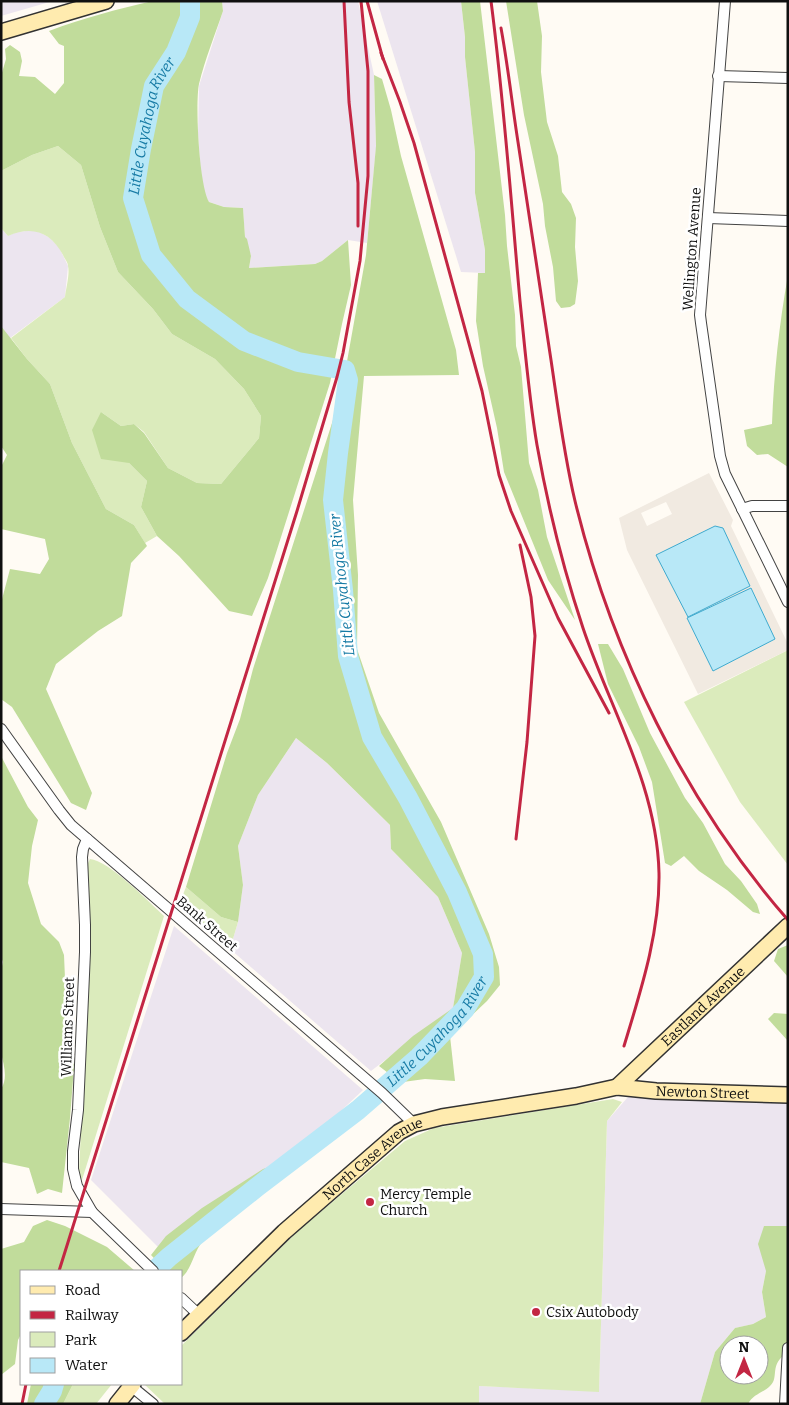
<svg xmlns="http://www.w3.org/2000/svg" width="789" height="1405" font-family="Bitter,serif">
	<rect width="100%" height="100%" fill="#fffbf4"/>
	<g fill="#ece5ef">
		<polygon points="1,1 53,1 1,16"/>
		<polygon points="222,1 358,1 374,75 376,148 367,243 348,240 322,261 315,264 249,268 251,256 245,238 243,208 224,207 209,202 204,195 200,163 198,134 199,86 223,11"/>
		<polygon points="377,1 461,1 465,37 465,57 475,152 475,193 485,250 485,273 461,272"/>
		<polygon points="1,228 8,236 16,232 36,230 50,238 59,247 68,266 65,297 10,338 1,326"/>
		<polygon points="296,738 327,763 390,825 391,849 438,897 462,953 453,1008 371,1071 230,949 238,922 243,885 238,846 258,795"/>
		<polygon points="174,926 363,1090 305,1145 164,1253 91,1180"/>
		<polygon points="628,1097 759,1100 788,1102 788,1226 784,1227 766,1271 762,1292 766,1317 753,1324 735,1328 715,1352 700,1404 479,1404 479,1386 599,1391 607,1121"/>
	</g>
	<g fill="#dbebbc">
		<path d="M58,146L81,165L100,227L118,272L153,309L172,334L215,359L244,389L261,416L259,438L221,484L197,483L168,468L144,432L134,424L121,426L101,412L129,463L147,481L141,507L157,536L145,543L134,525L106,509L72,443L50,384L27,359L11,338L65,297C66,288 70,274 68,266C68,262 64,258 63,255C51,232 32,225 8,236L1,228V171L32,155Z"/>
		<polygon points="788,650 788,865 740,802 684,702"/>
		<path d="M90,859C108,860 149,902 164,916L82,1180L79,1173L80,1152L87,975V865Z"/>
		<polygon points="186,887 221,917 238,922 230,949 178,907"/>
		<polygon points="613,1099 622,1102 607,1121 599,1392 479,1386 479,1404 165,1404 144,1384 181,1384 181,1346 298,1231 405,1141 434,1128"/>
		<polygon points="73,1384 112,1384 96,1404 63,1404"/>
	</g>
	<g fill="#c1dc9b" fill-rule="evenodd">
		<path d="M153,1H222L223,11C215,35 205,59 199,84C195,104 199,185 209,202L224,207L243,208L245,237L247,239L251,256L249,268L315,264L322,261L348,240L351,285L342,324L330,383L268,578L252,616L229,611L179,556L157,536L141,507L147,481L129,463L101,459L92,430L101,412L121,426L134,424L144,433L168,468L197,483L221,484L259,438L261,416L244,389L215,359L172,334L153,309L118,272L100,227L81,165L58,146L32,155L1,171V76L6,59L5,49L10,45L20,52L22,61L19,76L35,77L55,94L64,83V46L59,44L49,31C83,18 118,9 153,1Z"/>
		<polygon points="461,1 480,1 505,215 507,246 515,315 516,346 521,367 529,463 538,490 547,537 575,620 548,580 504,472 497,428 483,366 476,321 478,273 485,273 485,250 475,193 475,152 465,57 465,37"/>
		<polygon points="506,1 537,1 542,36 541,72 547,122 558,156 562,192 571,204 576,218 575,247 578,281 575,304 570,307 561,308 556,301 553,267 545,226 543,204 524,115"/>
		<polygon points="374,75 382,79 391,110 401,156 456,350 459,375 364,376 353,500 358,575 357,649 379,713 441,822 489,934 499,967 500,985 487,1001 450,1036 455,1081 425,1079 403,1082 392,1076 379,1066 413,1036 453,1008 462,953 438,897 391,849 390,825 327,763 296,738 258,795 238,846 243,885 238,922 221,917 186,887 227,753 240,719 253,669 341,395 366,255 376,146"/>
		<path d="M788,275V467L768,454L757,455L747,446L744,430L772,424C774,373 779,325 788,275Z"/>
		<polygon points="1,326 27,359 50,384 72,443 106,509 134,525 147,546 131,563 122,616 98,631 56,664 46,689 92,793 86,810 71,803 12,707 1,699 1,603 10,569 40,574 49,559 45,539 1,529 1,467 7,455 1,446"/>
		<polygon points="598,644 608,644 623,669 650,733 685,798 703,823 725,864 741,881 757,904 760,914 753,912 727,890 699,871 684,856 671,866 665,863 652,782 639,747 608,684"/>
		<path d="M1,756L28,807L38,820L32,846L28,883L41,924L59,942L64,955L67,1026L74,1067L70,1118L62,1193L48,1189L37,1194L29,1168L1,1162V1089C8,1079 4,1065 1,1053V970L3,962L1,957Z"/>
		<polygon points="788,945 788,977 774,961 778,949"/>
		<polygon points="774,1013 788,1014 788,1041 768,1019"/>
		<path d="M275,1165L282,1166V1172C255,1194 227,1217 203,1241C193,1252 193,1268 181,1278V1271H166L151,1255L166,1236L202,1208L263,1169Z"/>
		<polygon points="47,1220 65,1226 107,1247 135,1271 21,1271 21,1334 18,1340 15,1364 1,1375 1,1249 24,1242 33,1226"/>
		<path d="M764,1226H788V1352C768,1365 780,1377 770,1386C763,1393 753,1394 748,1404H700L715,1352L735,1328L753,1324L766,1317L762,1292L766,1271L758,1244ZM729,1345H759V1375H729Z"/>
		<polygon points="31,1384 73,1384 63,1404 27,1404"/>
	</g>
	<path fill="#f1eae1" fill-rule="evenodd" d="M709,473L733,520L731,526L788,644V650L698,694L627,550L619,518ZM666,502L672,514L647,526L641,513Z"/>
	<g fill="#b8e8f7" stroke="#3eaacf">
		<polygon points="715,526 723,528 750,586 688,617 656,555"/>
		<polygon points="751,588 775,639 713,671 687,618"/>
	</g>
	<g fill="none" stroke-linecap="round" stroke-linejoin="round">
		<g stroke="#b8e8f7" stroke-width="20">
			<path id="s1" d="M154,1271L169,1257L257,1187L358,1110L419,1057L465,1009L484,977L483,954L457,892L408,798L372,737L348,656L343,590L333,500L338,453L348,380L345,370L298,362L244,341L187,299L151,255L133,198L141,149L154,86L176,52L190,17V1"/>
			<polyline points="44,1404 52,1391 54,1384"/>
		</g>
		<defs>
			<g id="street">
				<polyline points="725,1 700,315 701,323 720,456 725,474 788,602"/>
				<polyline points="718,76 788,78"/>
				<polyline points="708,218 788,221"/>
				<polyline points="742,509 752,506 788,506"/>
				<polyline points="1,729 59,810 71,825 382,1093 414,1124"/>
				<polyline points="87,839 83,849 82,857 85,925 85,952 78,1110 73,1151 73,1169 77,1186 92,1212"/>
				<polyline points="1,1209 92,1212 153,1271"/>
				<polyline points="181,1298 199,1315"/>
				<polyline points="131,1386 153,1404"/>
				<polyline points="785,1404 788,1348"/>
			</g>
			<g id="secondary">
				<polyline points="1,32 106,1"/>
				<path id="s2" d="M617,1087L788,926"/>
				<path id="s3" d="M181,1333L284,1232L399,1132L414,1124L442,1117L576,1096L617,1087L656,1091L788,1095"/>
				<polyline points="117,1404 133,1384"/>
			</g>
		</defs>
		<use href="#street" stroke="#434343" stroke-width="12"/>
		<use href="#secondary" stroke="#323232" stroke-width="18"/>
		<use href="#street" stroke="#fff" stroke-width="10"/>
		<use href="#secondary" stroke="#ffebaf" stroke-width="15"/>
		<g stroke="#c32643" stroke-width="3">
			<polyline points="344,1 349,102 358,183 358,226"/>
			<polyline points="367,1 383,59"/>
			<path d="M491,1C504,101 511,201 520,301C525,349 529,398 537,445C548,507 563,568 583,628C610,709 657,785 659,873C660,932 641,990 624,1046"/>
			<path d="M501,28C508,66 512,104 518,142C529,214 540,287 551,360C558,407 564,455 575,501C612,653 685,802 788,920"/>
			<polyline points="381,53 400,102 414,143 482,391 499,475 511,511 558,618 609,713"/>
			<polyline points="516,839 527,742 535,636 531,597 520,545"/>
			<polyline points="59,1271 297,511 337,377 343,353 360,261 368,176 368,71 361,1"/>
			<polyline points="22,1404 26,1384"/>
		</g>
	</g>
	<g fill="#c32643" stroke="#fff" stroke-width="2">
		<circle cx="370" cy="1202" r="5"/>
		<circle cx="536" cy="1312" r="5"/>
	</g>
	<g text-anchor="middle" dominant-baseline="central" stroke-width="5" stroke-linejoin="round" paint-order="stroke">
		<g font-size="14" fill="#101010" stroke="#fff">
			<text transform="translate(692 249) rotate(-86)">Wellington Avenue</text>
			<text transform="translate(207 924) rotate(41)">Bank Street</text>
			<text stroke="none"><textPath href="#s2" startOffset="118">Eastland Avenue</textPath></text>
			<text transform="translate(68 1027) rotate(-88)">Williams Street</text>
			<text stroke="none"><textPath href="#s3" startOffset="606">Newton Street</textPath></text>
			<text stroke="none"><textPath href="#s3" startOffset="260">North Case Avenue</textPath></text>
		</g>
		<g font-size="14" fill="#101010" stroke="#fff" text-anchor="start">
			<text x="380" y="1194">Mercy Temple<tspan x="380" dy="16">Church</tspan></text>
			<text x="546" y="1312">Csix Autobody</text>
		</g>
		<g font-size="15" font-style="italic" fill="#177ba5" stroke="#fff">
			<text stroke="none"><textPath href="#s1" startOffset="1452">Little Cuyahoga River</textPath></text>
			<text transform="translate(342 585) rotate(-96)">Little Cuyahoga River</text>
			<text stroke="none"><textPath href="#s1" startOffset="372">Little Cuyahoga River</textPath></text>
		</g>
	</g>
	<rect width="789" height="1405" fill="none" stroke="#101010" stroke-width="5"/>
	<rect x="20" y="1270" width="162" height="115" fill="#ffffff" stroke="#9f9f9f"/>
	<rect x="30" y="1286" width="25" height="8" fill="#ffebaf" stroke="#9f9f9f"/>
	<text x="65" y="1295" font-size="15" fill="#101010">Road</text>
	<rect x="30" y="1311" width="25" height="8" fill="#c32643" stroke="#9f9f9f"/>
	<text x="65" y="1320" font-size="15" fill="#101010">Railway</text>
	<rect x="30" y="1332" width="25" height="15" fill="#dbebbc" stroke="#9f9f9f"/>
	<text x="65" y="1345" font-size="15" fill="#101010">Park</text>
	<rect x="30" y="1358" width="25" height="15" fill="#b8e8f7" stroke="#9f9f9f"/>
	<text x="65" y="1370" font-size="15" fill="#101010">Water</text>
	<g transform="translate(744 1360)"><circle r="24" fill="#ffffff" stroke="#9f9f9f"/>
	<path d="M0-4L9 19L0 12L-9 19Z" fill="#c32643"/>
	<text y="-8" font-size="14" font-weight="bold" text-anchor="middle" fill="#101010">N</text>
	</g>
</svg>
